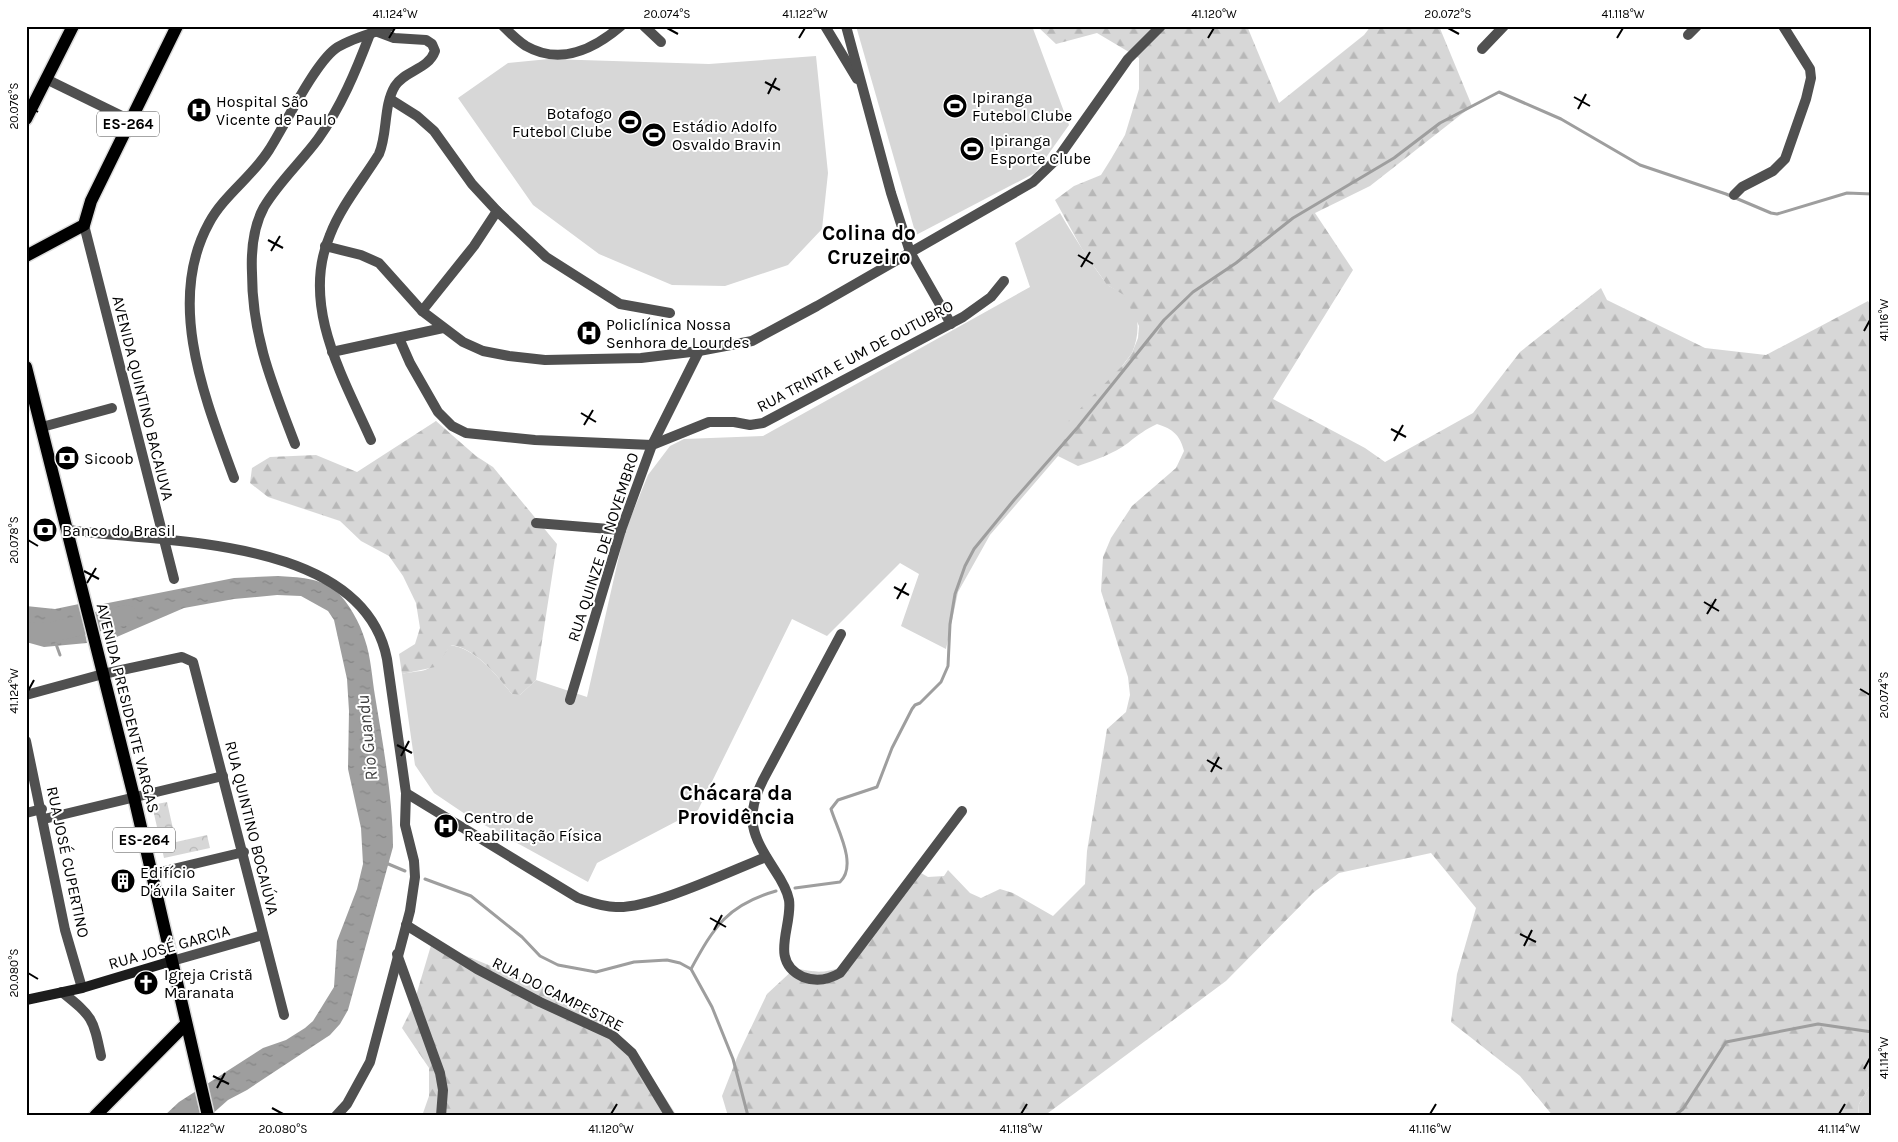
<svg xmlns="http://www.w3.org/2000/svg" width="1898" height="1142" font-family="Karla,sans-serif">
	<defs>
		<pattern id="forest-firs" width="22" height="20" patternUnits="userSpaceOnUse" patternTransform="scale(1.25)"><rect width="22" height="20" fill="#d7d7d7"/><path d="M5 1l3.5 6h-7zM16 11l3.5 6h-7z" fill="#b7b7b7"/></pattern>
		<pattern id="park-crowns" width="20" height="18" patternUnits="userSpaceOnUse" patternTransform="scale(1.25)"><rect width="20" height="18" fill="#d7d7d7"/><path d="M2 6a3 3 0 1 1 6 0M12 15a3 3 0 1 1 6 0" fill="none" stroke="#b7b7b7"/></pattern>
		<pattern id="water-ripples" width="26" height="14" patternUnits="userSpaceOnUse" patternTransform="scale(1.25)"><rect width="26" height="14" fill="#9e9e9e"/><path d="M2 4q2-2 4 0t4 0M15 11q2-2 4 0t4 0" fill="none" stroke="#868686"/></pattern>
	</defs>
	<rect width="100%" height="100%" fill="#fff"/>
	<g fill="#d7d7d7">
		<polygon points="856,26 1032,26 1069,125 1035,173 916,235"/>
		<polygon points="816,56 828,173 822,229 788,265 725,286 672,285 599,254 533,205 458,98 508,63 549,59 709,64"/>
		<path d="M1060,213C1074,237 1089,260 1105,282C1110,289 1119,289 1124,295C1141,312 1140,333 1132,353L1063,444L1058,456L990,535L958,592L946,649L901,626L919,574L900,563L827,636L792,619L698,810L597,863L588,882L468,816L434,793L415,765L402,674C409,672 415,672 421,671C434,669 444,655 450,645C477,649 496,675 512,694L520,695L536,680L587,697L624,534L648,475L670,446L684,439L763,436L1030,287L1015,243Z"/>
		<polygon points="1872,1082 1872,1116 1858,1116 1859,1104"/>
	</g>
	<g fill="url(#forest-firs)">
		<path d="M1037,26H1247L1279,103L1364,35L1371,26H1439L1472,106L1370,186L1315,213L1353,270L1273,399L1365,448L1385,462L1473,413L1520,352L1601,288L1607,300L1705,348L1766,355L1868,301L1872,308V1082L1859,1104L1858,1116H1553L1520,1076L1451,1022L1457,974L1476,908L1431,853L1339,873L1313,893L1226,981L1044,1116H728L722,1096L738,1055L767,994L795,968C812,972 824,974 841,967L914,869L928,877L944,876L948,870L970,893L981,898L1000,889L1013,893L1053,916L1085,884L1087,851L1107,729L1126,712L1130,695L1128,677L1101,591L1103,557L1111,538L1132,506L1176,468L1184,451C1180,435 1173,429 1157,424C1146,429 1138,435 1128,443C1113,454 1095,460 1078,466L1058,456L1069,420L1124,364L1132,353L1138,338L1139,326L1124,295L1107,285L1082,249L1055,200L1074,186L1101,175L1111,159L1125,135L1139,89V58L1097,33L1056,44Z"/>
		<path d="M436,421L476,456L493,467L557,544L536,680L520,695L512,694C496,675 477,649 451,645L435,667L402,674L399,654L415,644L420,628L416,603L403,576L389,556L361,541L340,521L268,497L250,483L252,468L270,457L316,455L357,472Z"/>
		<polygon points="432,942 557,993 585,1008 611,1026 636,1053 677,1116 422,1116 429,1096 429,1068 402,1028 413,1006"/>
	</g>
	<polygon fill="url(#park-crowns)" points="167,802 176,842 207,835 210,848 164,858 152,805"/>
	<g fill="url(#water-ripples)">
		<path d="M278,576C297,577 321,578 336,591C349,603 360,623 365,640C371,657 372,678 375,696C383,744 393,800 393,847L348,1010L340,1024L330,1035L247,1090L228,1100L210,1116H164L179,1102L263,1048L286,1040L305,1028L313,1021L334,987L337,941L357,889L363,864L361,828L348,769L349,711L347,679L334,620L328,611L301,596L277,595L234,599L184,608L105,642L98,605L234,578Z"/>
		<polygon points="79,604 87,643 44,647 26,642 26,606 55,609"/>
	</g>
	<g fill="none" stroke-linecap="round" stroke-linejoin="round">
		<g stroke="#9e9e9e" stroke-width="3">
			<polyline points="56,644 60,655"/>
			<polyline points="386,863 405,871"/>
			<polyline points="425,879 471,896 522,937 540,956 558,965 596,972 634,962 667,960 680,963 691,969 712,1007 733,1059 748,1116"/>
			<path d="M795,888L840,882C858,865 837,829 831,809L838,800L877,787L892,748L912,709L915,705L920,703L941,682L948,666L950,624L955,594L965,566L974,549L1014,500L1078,427L1164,320L1193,292L1236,263L1293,218L1394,158L1440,123L1499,92L1561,119L1640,165L1726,194L1771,213L1777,214L1847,193L1872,194"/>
			<path d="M691,969C714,927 727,905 776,891"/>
			<polyline points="1674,1116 1683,1109 1726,1042 1818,1024 1872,1032"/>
		</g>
		<polyline stroke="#9e9e9e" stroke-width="20" points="26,633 52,632 127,615"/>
		<defs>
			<g id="primary">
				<polyline points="26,119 73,26"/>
				<polyline points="26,256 84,225 91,201 177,26"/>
				<polyline points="26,367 134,797 208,1116"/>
				<polyline points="95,1116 186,1024"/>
			</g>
		</defs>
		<use href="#primary" stroke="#dbdbdb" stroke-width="15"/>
		<g stroke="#505050" stroke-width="10">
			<path d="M503,26C510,33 518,41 526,46C561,66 594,49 621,26"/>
			<polyline points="644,26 661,42"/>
			<polyline points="825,26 857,79"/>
			<polyline points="846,26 891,193 910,252 951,324"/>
			<polyline points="1688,35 1697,26"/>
			<polyline points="1482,49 1504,26"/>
			<polyline points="46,79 130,120"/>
			<polyline points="390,99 417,116 434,131 472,184 497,211 546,257 620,304 670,313"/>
			<polyline points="1734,195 1742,187 1773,171 1785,159 1806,99 1811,78 1810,69 1783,26"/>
			<polyline points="84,225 174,579"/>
			<polyline points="325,246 361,255 379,263 422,311 463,342 483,351 509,356 545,360 641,358 699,351 752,341 817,306 1033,182 1058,158 1128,59 1161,26"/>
			<polyline points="422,311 474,246 497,211"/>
			<polyline points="399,338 410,363 438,412 452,426 466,433 535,440 652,445 709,422 734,422 750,425 763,423 963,317 991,297 1004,281"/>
			<polyline points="332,352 443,328"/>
			<polyline points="42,427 112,408"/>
			<path d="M371,440C343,377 300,305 330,235C341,206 363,180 379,154C388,133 383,106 395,86C405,70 428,70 435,51L432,44L426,40L394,38L378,32"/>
			<path d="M295,444C273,386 252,337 252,273C251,251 253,227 264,207C279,182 301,162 318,139C341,107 356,71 370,34"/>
			<path d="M234,478C206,401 165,303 209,223C224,195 252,177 269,150C285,125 314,65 335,49C350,38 373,34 391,26"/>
			<polyline points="536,523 621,530"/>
			<path d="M841,634L763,780C744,818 752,835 774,869C780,878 787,889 789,900C793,926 768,961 803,977C816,982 828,980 840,973L962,811"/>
			<polyline points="26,695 103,674 182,657 193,662 284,1015"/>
			<polyline points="570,700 621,530 652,445 699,351"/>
			<path d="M406,793L578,898C590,902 603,907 616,907C651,909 730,871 766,857"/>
			<polyline points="26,813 42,809"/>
			<polyline points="44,819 223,776"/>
			<polyline points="152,874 244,852"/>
			<polyline points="406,925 477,969 540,1002 612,1035 632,1053 670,1116"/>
			<polyline points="397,954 440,1073 443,1090 441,1116"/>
			<polyline points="172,961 263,935"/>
			<path d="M62,992C93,1017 93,1018 101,1056"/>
		</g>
		<g stroke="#505050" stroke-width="10">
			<path d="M68,530C164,543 363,536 387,659L406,793L405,825L414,861L415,877L410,911L370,1062L347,1104L336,1116"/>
			<polyline points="26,741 65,930 82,988"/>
		</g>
		<polyline stroke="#1d1d1d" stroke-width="10" points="26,1000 82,988 172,961"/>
		<use href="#primary" stroke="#000" stroke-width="12"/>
	</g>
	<path fill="none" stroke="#000" stroke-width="2" d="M667,28L678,34M1448,28L1459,34M389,38L395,28M799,38L805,28M1208,38L1214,28M1617,38L1623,28M765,82L780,90M768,94L776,78M1574,97L1590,106M28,106L38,112M1578,109L1586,94M268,240L283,248M271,251L280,236M1078,255L1093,264M1081,267L1090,252M1864,331L1870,320M581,413L596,422M584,425L593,410M1391,429L1406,437M1394,441L1403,425M28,540L38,546M84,571L99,579M87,583L96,568M894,587L909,595M897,599L906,583M1704,602L1719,611M1707,614L1716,599M1860,689L1870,695M28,691L34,680M397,745L412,753M401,756L409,741M1207,760L1222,769M1211,772L1219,757M710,918L726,927M714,930L722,915M1520,934L1536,942M1524,946L1532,930M28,973L38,979M1864,1069L1870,1058M213,1076L229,1084M217,1088L225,1073M272,1108L283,1114M202,1114L208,1104M611,1114L617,1104M1021,1114L1027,1104M1430,1114L1436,1104M1839,1114L1845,1104"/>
	<defs>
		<symbol id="stadium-disc" viewBox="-11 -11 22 22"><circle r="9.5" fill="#000" stroke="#fff"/><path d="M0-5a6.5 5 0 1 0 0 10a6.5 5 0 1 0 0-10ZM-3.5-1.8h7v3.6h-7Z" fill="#fff"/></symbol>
		<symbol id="hospital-disc" viewBox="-11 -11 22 22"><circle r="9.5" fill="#000" stroke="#fff"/><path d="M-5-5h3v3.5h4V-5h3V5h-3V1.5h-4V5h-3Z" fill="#fff"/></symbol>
		<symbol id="bank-disc" viewBox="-11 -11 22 22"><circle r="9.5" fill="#000" stroke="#fff"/><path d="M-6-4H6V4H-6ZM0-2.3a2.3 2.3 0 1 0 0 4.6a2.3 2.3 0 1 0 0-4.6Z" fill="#fff"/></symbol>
		<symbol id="building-disc" viewBox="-11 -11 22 22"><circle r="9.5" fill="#000" stroke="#fff"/><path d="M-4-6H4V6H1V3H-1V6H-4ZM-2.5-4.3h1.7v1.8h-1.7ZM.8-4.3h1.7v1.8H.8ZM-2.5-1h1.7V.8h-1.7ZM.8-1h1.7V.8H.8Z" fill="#fff"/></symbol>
		<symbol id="church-disc" viewBox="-11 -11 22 22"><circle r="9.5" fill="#000" stroke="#fff"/><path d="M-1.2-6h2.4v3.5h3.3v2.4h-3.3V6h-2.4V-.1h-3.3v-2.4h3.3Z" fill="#fff"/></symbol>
	</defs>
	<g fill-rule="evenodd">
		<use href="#stadium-disc" x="941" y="92" width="28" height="28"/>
		<use href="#hospital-disc" x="185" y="96" width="28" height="28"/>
		<use href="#stadium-disc" x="616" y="108" width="28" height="28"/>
		<use href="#stadium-disc" x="640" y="121" width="28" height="28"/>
		<use href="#stadium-disc" x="958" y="135" width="28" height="28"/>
		<use href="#hospital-disc" x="575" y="319" width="28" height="28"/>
		<use href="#bank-disc" x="53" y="444" width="28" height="28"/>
		<use href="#bank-disc" x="31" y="516" width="28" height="28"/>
		<use href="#hospital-disc" x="432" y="812" width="28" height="28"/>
		<use href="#building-disc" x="109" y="867" width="28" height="28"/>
		<use href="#church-disc" x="132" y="969" width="28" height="28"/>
	</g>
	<g text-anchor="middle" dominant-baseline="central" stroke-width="4" stroke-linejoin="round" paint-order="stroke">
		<g fill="#fff" stroke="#4c4c4c" stroke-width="1">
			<rect x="97" y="111.5" width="62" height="25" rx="4"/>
			<rect x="113" y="827.5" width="62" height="25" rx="4"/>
		</g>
		<g font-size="15" font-weight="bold" fill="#000">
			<text x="128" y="124">ES-264</text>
			<text x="144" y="840">ES-264</text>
		</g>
		<g font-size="16" fill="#000" stroke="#fff" text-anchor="start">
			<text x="972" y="97">Ipiranga<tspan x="972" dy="18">Futebol Clube</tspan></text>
			<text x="216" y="101">Hospital São<tspan x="216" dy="18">Vicente de Paulo</tspan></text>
			<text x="612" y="113" text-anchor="end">Botafogo<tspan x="612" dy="18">Futebol Clube</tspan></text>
			<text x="672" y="126">Estádio Adolfo<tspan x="672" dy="18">Osvaldo Bravin</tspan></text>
			<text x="990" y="140">Ipiranga<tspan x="990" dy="18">Esporte Clube</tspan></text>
			<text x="606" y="324">Policlínica Nossa<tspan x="606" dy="18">Senhora de Lourdes</tspan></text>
			<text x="84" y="458">Sicoob</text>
			<text x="62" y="530">Banco do Brasil</text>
			<text x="464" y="817">Centro de<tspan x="464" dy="18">Reabilitação Física</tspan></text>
			<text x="140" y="872">Edifício<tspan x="140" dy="18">D'ávila Saiter</tspan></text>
			<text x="164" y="974">Igreja Cristã<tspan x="164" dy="18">Maranata</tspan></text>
		</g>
		<g font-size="16" fill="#000" stroke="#fff">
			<text transform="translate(855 356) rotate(-28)">RUA TRINTA E UM DE OUTUBRO</text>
			<text transform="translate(143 398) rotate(76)">AVENIDA QUINTINO BACAIUVA</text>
			<text transform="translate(603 547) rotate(-72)">RUA QUINZE DE NOVEMBRO</text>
			<text transform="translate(128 708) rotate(76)">AVENIDA PRESIDENTE VARGAS</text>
			<text transform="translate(252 828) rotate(76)">RUA QUINTINO BOCAIÚVA</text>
			<text transform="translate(68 862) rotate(78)">RUA JOSÉ CUPERTINO</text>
			<text transform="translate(169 947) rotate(-16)">RUA JOSÉ GARCIA</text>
			<text transform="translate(558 994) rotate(27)">RUA DO CAMPESTRE</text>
		</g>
		<g font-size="18" font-style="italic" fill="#3f3f3f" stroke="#fff">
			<text transform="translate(367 738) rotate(-96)">Rio Guandu</text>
		</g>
		<g font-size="21" font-weight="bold" fill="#000" stroke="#fff">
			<text x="869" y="233">Colina do<tspan x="869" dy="24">Cruzeiro</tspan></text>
			<text x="736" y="793">Chácara da<tspan x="736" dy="24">Providência</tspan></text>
		</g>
	</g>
	<rect width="1898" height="1142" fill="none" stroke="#ffffff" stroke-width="55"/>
	<rect x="28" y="28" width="1842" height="1086" fill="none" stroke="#000" stroke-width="2"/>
	<g font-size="12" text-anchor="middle" fill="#000">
		<text x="395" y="18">41.124°W</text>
		<text x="667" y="18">20.074°S</text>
		<text x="805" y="18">41.122°W</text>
		<text x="1214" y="18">41.120°W</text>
		<text x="1448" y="18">20.072°S</text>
		<text x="1623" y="18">41.118°W</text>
		<text transform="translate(14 106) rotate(-90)" y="4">20.076°S</text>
		<text transform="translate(1884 320) rotate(-90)" y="4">41.116°W</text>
		<text transform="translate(14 540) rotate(-90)" y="4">20.078°S</text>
		<text transform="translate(14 691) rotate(-90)" y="4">41.124°W</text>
		<text transform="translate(1884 695) rotate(-90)" y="4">20.074°S</text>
		<text transform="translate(14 973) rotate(-90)" y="4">20.080°S</text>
		<text transform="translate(1884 1058) rotate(-90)" y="4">41.114°W</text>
		<text x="202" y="1133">41.122°W</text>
		<text x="283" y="1133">20.080°S</text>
		<text x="611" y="1133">41.120°W</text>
		<text x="1021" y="1133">41.118°W</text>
		<text x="1430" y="1133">41.116°W</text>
		<text x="1839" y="1133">41.114°W</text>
	</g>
</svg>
